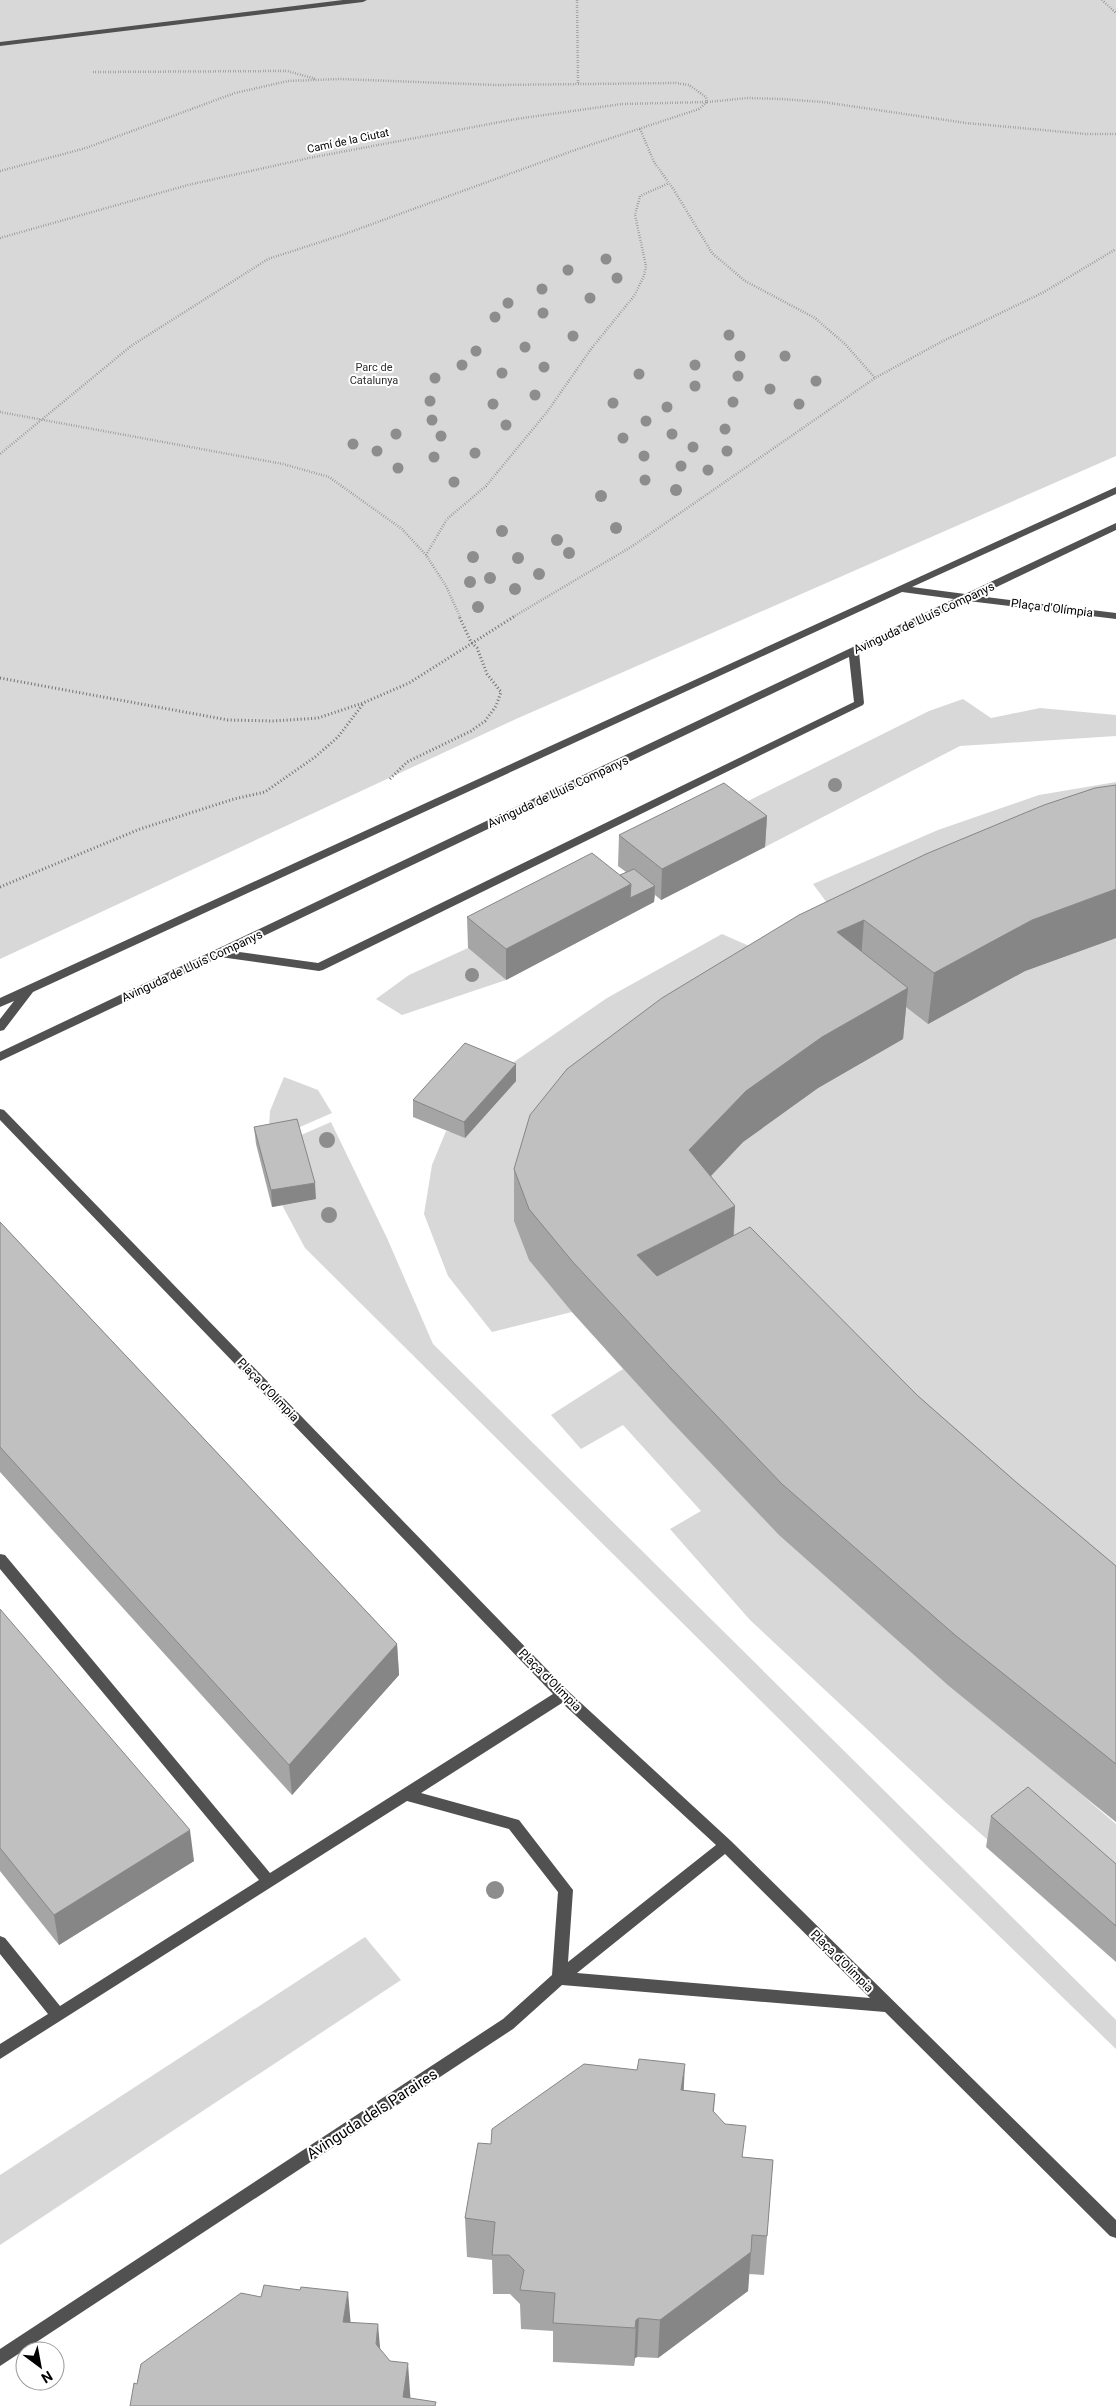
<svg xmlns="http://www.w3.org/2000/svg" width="1116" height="2406" font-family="Roboto,sans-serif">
	<rect width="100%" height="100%" fill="#fff"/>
	<g fill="#d8d8d8">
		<polygon points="0,0 1116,0 1116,456 516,719 0,959"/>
		<polygon points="963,699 991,718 1040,708 1116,715 1116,736 960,746 765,847 722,814 929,711"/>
		<polygon points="1116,782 1116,1822 1083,1796 1116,1824 1116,1899 991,1843 945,1802 750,1620 670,1529 701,1511 623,1425 581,1449 551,1415 623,1369 572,1312 492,1332 448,1276 424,1214 432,1165 446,1131 450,1132 498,1073 607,998 722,934 795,966 851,935 813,884 938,830 1039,795"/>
		<polygon points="468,948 506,980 402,1015 376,999 409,975"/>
		<polygon points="284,1077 318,1090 332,1113 268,1141 270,1111"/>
		<polygon points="331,1122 387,1238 433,1344 1116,2020 1116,2049 930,1869 305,1248 282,1205 316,1199 299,1136"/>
		<polygon points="365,1937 401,1980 0,2245 0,2175"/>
	</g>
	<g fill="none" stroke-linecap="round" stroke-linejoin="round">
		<g stroke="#737373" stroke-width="2.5" stroke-dasharray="0.5 2" stroke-linecap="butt">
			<polyline points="577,0 578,83"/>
			<polyline points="1102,0 1116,13"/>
			<polyline points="93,72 287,71 316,79"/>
			<polyline points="640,129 654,162 674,190 712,253 745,281 815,318 845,344 875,378"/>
			<polyline points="0,171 86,148 235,93 288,81 340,79 495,85 676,83 689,85 706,97 707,102 699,109 575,150 342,235 268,259 131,346 0,454"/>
			<polyline points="0,238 188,185 309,158 516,119 622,104 707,102 748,98 781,99 823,102 966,123 1086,134 1116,134"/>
			<polyline points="0,412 283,464 329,477 402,529 426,555 446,586 460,617"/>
			<polyline points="426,555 447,519 486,486 547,412 591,349 634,296 644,276 646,266 635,215 640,196 669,183"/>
			<polyline points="513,617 631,547 875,378 941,342 1044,292 1116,249"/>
		</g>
		<g stroke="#737373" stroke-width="3" stroke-dasharray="1 2.5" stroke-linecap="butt">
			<polyline points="0,678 228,720 274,721 318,718 363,703 409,683 515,616"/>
			<polyline points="390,779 407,762 471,731 485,721 496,706 501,692 487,674 477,648 471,642 459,616"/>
			<polyline points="0,887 140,829 234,799 265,792 315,757 338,737 363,704"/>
		</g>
		<g fill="#515151" fill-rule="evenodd">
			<polygon points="343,0 367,0 363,2 0,46 0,42"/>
			<path d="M1116,487V494L912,587L965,594L1116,523V530L978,596L1116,613V619L968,601L859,652L864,703L863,705L323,970L319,971L220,957L0,1061V1052L954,599L902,592L33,992L4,1030L0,1031V1019L14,1001L0,1007V998ZM849,657L854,702L318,963L232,951Z"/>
			<path d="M0,1109L4,1110L568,1691L731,1841L1116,2220V2238L1110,2236L885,2012L562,1985L513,2029L0,2366V2349L503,2019L552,1975L558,1892L509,1829L407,1801L0,2059V2044L48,2014L0,1954V1936L5,1938L60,2006L259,1880L0,1569V1554L5,1555L270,1873L553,1694L0,1120ZM562,1703L716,1845L568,1962L573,1890L519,1820L421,1793ZM725,1854L870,1998L577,1973Z"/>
		</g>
	</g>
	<g fill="#8d8d8d">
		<circle cx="606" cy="259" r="5.5"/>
		<circle cx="568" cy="270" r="5.5"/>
		<circle cx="617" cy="278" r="5.5"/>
		<circle cx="542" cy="289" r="5.5"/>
		<circle cx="590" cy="298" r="5.5"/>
		<circle cx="508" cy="303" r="5.5"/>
		<circle cx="543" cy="313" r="5.5"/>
		<circle cx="495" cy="317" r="5.5"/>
		<circle cx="729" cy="335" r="5.5"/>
		<circle cx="573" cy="336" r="5.5"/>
		<circle cx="525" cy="347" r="5.5"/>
		<circle cx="476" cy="351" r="5.5"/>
		<circle cx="740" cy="356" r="5.5"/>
		<circle cx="785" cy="356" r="5.5"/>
		<circle cx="462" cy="365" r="5.5"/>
		<circle cx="695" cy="365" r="5.5"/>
		<circle cx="544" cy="367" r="5.5"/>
		<circle cx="502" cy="373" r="5.5"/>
		<circle cx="639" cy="374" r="5.5"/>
		<circle cx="738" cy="376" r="5.5"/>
		<circle cx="435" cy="378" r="5.5"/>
		<circle cx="816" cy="381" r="5.5"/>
		<circle cx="695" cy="386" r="5.5"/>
		<circle cx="770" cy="389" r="5.5"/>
		<circle cx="535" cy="395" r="5.5"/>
		<circle cx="430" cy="401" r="5.5"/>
		<circle cx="733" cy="402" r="5.5"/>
		<circle cx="613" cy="403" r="5.5"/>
		<circle cx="493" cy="404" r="5.5"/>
		<circle cx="799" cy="404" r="5.5"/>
		<circle cx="667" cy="407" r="5.5"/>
		<circle cx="432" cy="420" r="5.5"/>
		<circle cx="646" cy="421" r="5.5"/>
		<circle cx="506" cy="425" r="5.5"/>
		<circle cx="725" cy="429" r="5.5"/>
		<circle cx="396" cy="434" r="5.5"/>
		<circle cx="672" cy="434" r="5.5"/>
		<circle cx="441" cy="436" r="5.5"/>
		<circle cx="623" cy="438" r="5.5"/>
		<circle cx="353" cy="444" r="5.5"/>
		<circle cx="693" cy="447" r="5.5"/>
		<circle cx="377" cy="451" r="5.5"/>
		<circle cx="727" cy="451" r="5.5"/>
		<circle cx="475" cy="453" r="5.5"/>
		<circle cx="644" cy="456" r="5.5"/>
		<circle cx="434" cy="457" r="5.5"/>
		<circle cx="681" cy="466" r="5.5"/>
		<circle cx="398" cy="468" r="5.5"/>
		<circle cx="708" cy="470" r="5.5"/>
		<circle cx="645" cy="480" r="5.5"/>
		<circle cx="454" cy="482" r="5.5"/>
		<circle cx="676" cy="490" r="6"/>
		<circle cx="601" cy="496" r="6"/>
		<circle cx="616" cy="528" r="6"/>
		<circle cx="502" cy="531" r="6"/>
		<circle cx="557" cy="540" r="6"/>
		<circle cx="569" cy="553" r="6"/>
		<circle cx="473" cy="557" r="6"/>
		<circle cx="518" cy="558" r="6"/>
		<circle cx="539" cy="574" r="6"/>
		<circle cx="490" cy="578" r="6"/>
		<circle cx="470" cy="582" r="6"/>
		<circle cx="515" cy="589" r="6"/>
		<circle cx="478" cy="607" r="6"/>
		<circle cx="835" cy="785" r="7"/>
		<circle cx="472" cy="975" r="7"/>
		<circle cx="327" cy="1140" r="8"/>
		<circle cx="329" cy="1215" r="8"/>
		<circle cx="495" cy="1890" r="9"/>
	</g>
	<g fill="#a5a5a5">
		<polygon points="767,816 765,847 661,900 655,895 654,902 506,980 468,948 467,917 620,875 626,872 618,866 619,835"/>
		<polygon points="799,915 1116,938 1025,971 928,1024 906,1007 903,1039 818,1088 743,1142 711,1176 735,1206 734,1235 918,1396 1016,1482 1116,1566 1116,1822 949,1686 779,1535 668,1418 572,1312 529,1260 514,1221 514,1169"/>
		<polygon points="516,1064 516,1081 465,1138 413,1117 413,1100"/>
		<polygon points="254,1127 316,1199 272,1207 256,1144"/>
		<polygon points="0,1222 397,1644 399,1675 292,1795 0,1472"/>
		<polygon points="0,1609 194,1861 59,1945 0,1871"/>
		<polygon points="991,1816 1116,1864 1116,1962 986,1847"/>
		<polygon points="683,2090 715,2094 714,2112 743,2157 773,2160 764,2275 749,2274 748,2291 658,2358 637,2357 635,2358 634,2366 553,2362 553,2331 521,2329 520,2304 510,2294 493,2294 492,2260 467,2257 465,2218 491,2144"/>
	</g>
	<g fill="#868686">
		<polygon points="767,816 765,847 661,900 662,869"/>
		<polygon points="631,884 655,886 654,902 506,980 506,949"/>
		<polygon points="1116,889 1116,938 1025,971 928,1024 934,973 1032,920"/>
		<polygon points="864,920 860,971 837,932"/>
		<polygon points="908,988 903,1039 818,1088 743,1142 687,1201 689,1150 746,1091 822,1037"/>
		<polygon points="516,1064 516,1081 465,1138 464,1122"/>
		<polygon points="315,1183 316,1199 272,1207 271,1190"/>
		<polygon points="735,1206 732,1257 636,1306 637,1255"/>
		<polygon points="397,1644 399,1675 292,1795 289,1765"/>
		<polygon points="190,1830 194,1861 59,1945 54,1915"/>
		<polygon points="685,2064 683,2104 681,2090"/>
		<polygon points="751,2252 748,2291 658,2358 660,2320"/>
		<polygon points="348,2292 352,2338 343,2322"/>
		<polygon points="639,2318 637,2357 635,2358 634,2366 636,2320"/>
		<polygon points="378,2324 382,2370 376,2344"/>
		<polygon points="408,2363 411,2406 403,2397"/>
	</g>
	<g fill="#c0c0c0" stroke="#868686">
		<polygon points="724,783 767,816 662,869 619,835"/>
		<polygon points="1116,785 1116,889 1032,920 934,973 864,920 837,932 908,988 822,1037 746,1091 689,1150 735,1206 637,1255 657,1276 750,1227 918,1396 1016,1482 1116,1566 1116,1764 955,1635 782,1484 670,1367 572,1261 529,1209 514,1169 530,1115 567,1069 662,998 799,915 926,854 1044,805 1095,788"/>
		<polygon points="592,853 631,884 506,949 467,917"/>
		<polygon points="634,869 655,886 630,898 631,884 620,875"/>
		<polygon points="465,1043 516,1064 464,1122 413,1100"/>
		<polygon points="297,1119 315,1183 271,1190 254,1127"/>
		<polygon points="0,1222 397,1644 289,1765 0,1447"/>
		<polygon points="0,1609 190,1830 54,1915 0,1848"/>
		<polygon points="1028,1787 1116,1864 1116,1926 991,1816"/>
		<polygon points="639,2059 685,2064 681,2090 715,2094 713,2111 725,2124 746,2126 742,2157 773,2160 767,2236 752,2235 751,2252 660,2320 639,2318 636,2320 635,2328 553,2323 555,2293 520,2290 524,2270 509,2255 492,2255 495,2222 465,2218 478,2143 491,2144 492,2129 584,2064 637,2070"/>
		<polygon points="264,2285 300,2290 301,2287 348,2292 343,2322 378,2324 376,2344 390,2361 408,2363 403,2397 436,2402 435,2406 130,2406 134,2383 137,2384 141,2364 241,2293 261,2297"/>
	</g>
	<g text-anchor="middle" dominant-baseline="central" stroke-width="4" stroke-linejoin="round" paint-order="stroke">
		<g font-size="11" fill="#000" stroke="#fff">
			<text transform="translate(348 141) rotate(-12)">Camí de la Ciutat</text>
		</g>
		<g font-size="11" fill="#2f2f2f" stroke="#fff">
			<text x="374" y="367">Parc de<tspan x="374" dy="13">Catalunya</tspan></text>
		</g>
		<g font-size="12" fill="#000" stroke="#fff">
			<text transform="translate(1052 608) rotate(7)">Plaça d'Olímpia</text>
			<text transform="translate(924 618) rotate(-25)">Avinguda de Lluís Companys</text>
			<text transform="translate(558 792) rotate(-25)">Avinguda de Lluís Companys</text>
			<text transform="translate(192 966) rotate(-25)">Avinguda de Lluís Companys</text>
			<text transform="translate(268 1390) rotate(46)">Plaça d'Olímpia</text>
			<text transform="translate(550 1680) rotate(45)">Plaça d'Olímpia</text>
			<text transform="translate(842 1961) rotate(45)">Plaça d'Olímpia</text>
		</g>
		<g font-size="15" fill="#000" stroke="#fff">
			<text transform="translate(372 2114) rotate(-33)">Avinguda dels Paraires</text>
		</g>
	</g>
	<g transform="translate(40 2366) rotate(148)"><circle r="24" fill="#ffffff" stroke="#999999"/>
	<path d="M0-4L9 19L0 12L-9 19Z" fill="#000000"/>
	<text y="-8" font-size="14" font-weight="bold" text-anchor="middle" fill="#000000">N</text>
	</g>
</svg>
